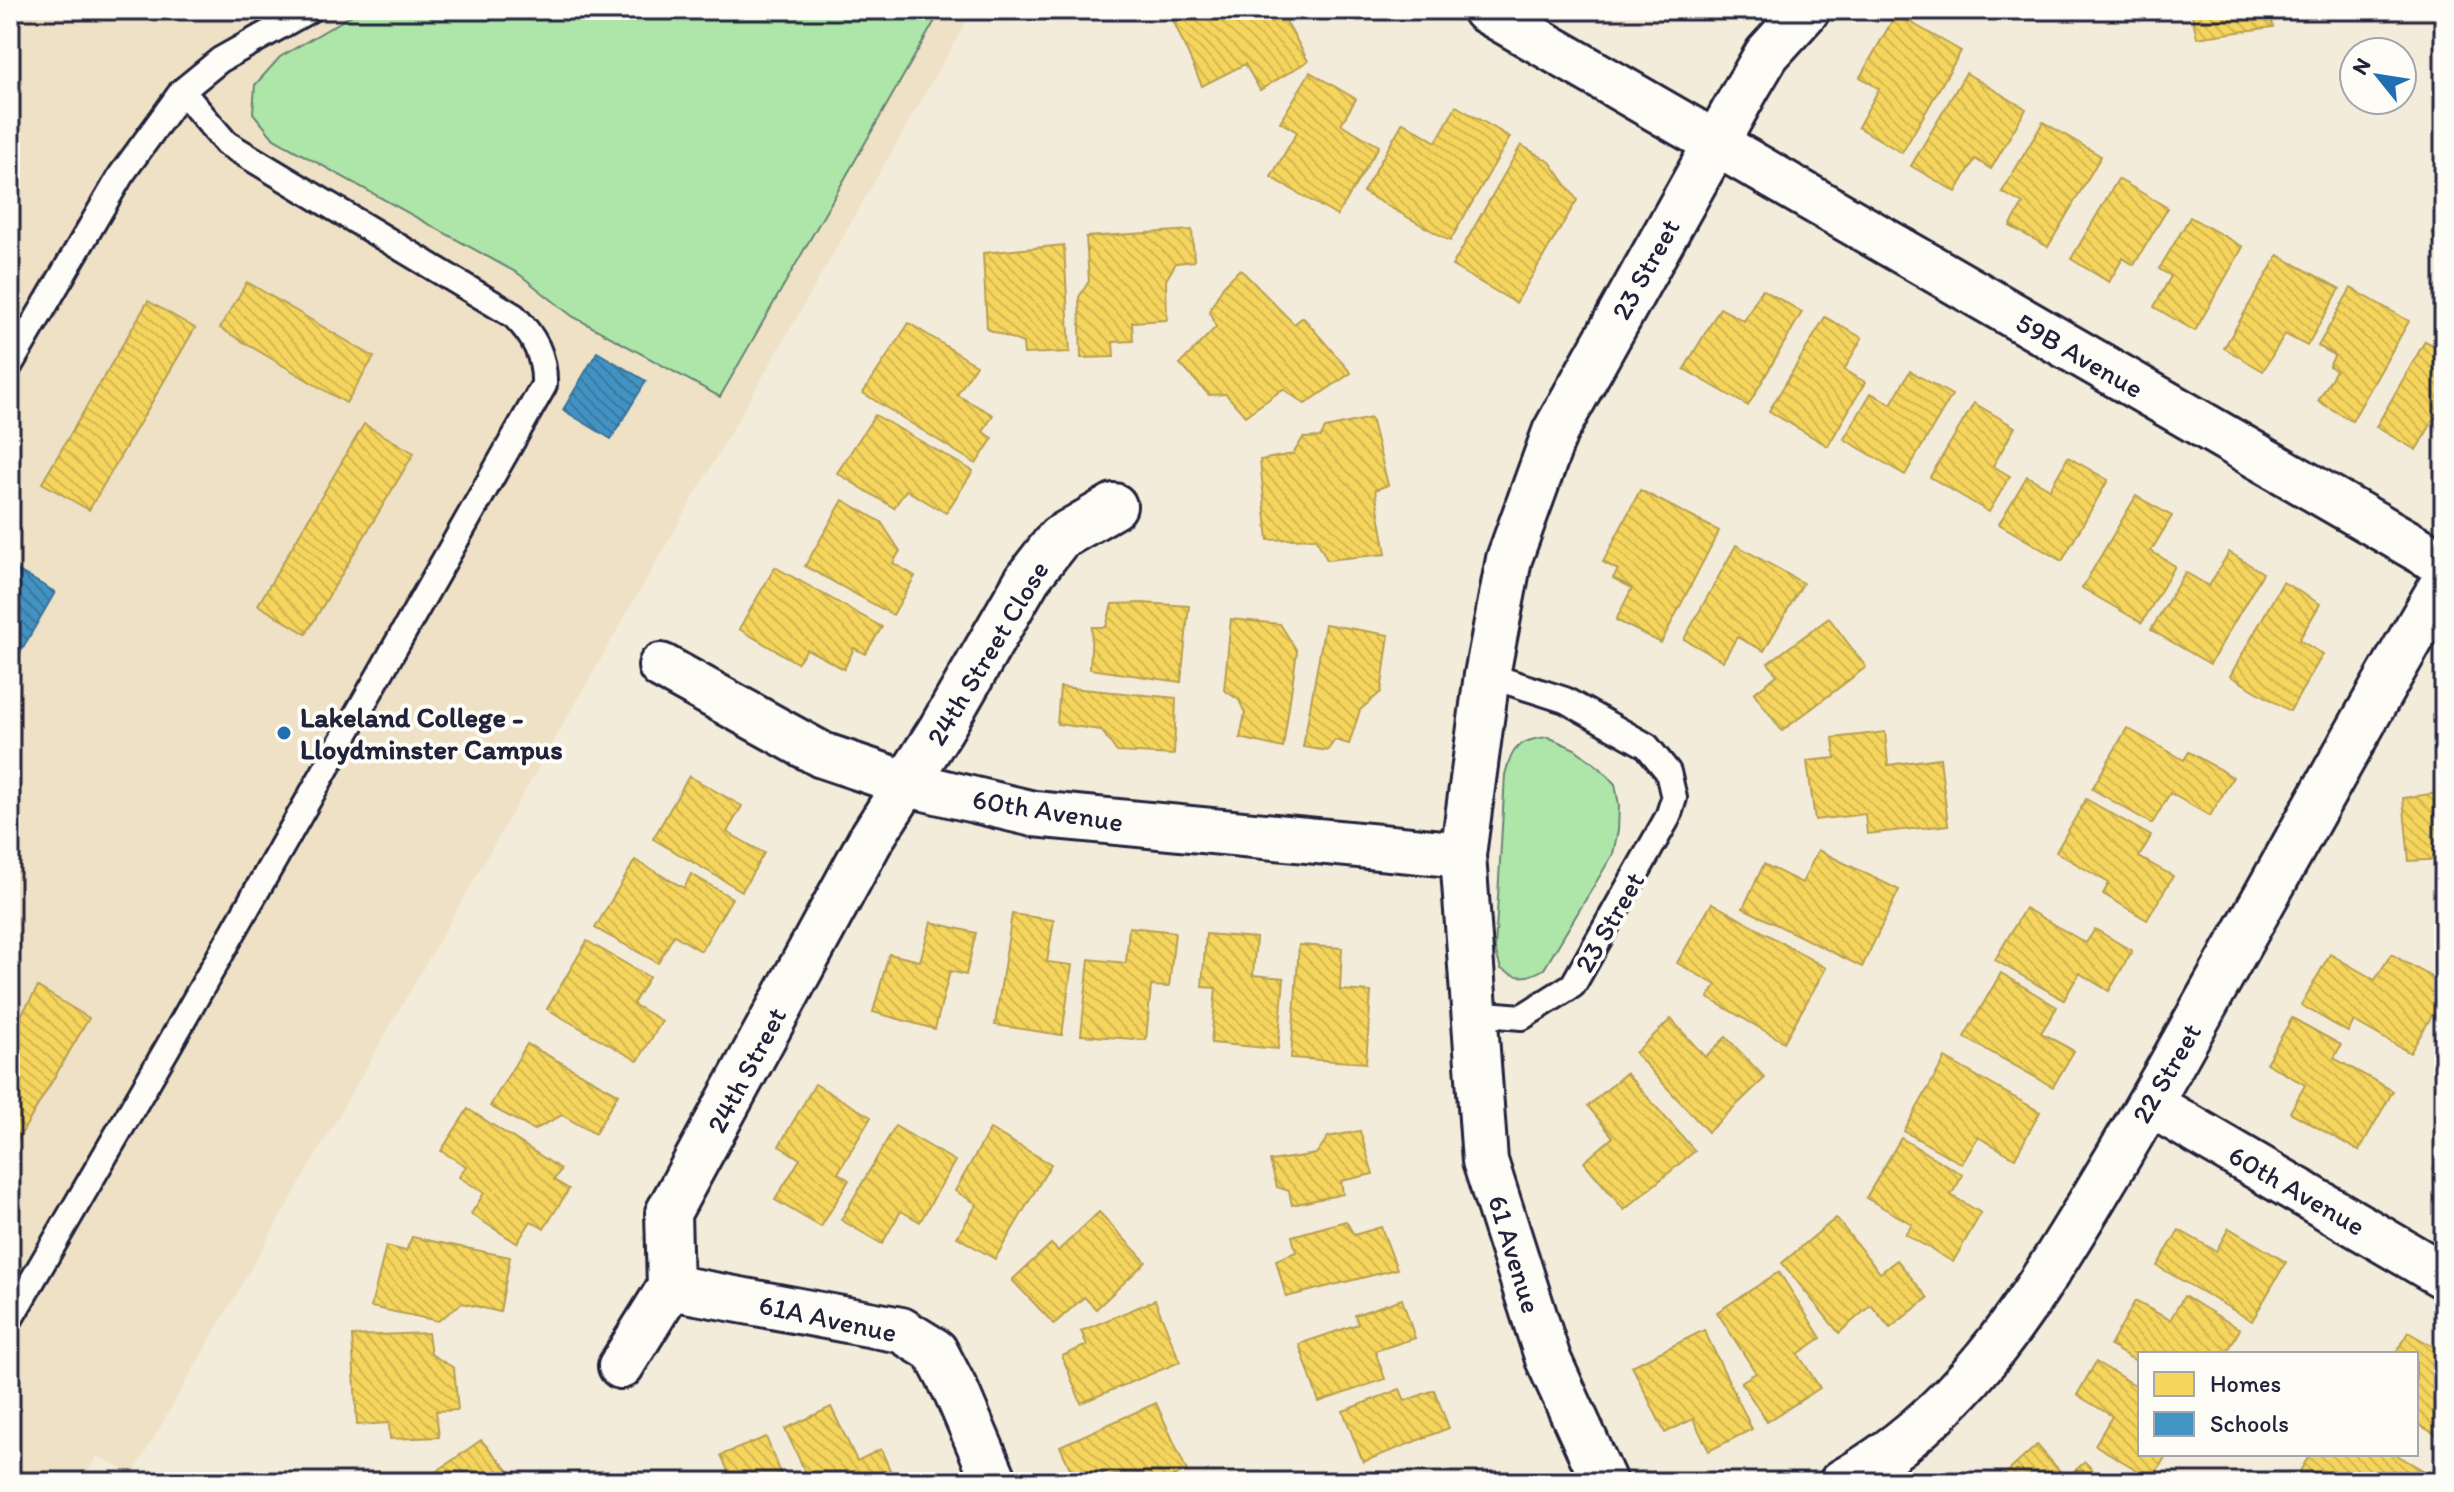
<svg xmlns="http://www.w3.org/2000/svg" width="2454" height="1492" font-family="Itim,sans-serif">
	<defs>
		<pattern id="homes-back-hatch" width="6" height="6" patternUnits="userSpaceOnUse" patternTransform="scale(2)"><rect width="6" height="6" fill="#f6d55c"/><path d="M-1 5l2 2M0 0l6 6M5-1l2 2" fill="none" stroke="#d3b751"/></pattern>
		<pattern id="schools-back-hatch" width="6" height="6" patternUnits="userSpaceOnUse" patternTransform="scale(2)"><rect width="6" height="6" fill="#4393c3"/><path d="M-1 5l2 2M0 0l6 6M5-1l2 2" fill="none" stroke="#3878a0"/></pattern>
	</defs>
	<rect width="100%" height="100%" fill="#f4ecda"/>
	<filter id="ink" filterUnits="userSpaceOnUse"><feTurbulence type="fractalNoise" baseFrequency=".0125" numOctaves="2"/><feDisplacementMap in="SourceGraphic" scale="16" xChannelSelector="R" yChannelSelector="G"/><feConvolveMatrix kernelMatrix="1 2 1 2 8 2 1 2 1" color-interpolation-filters="sRGB"/></filter>
	<g filter="url(#ink)">
		<polygon fill="#eee1c6" points="10,10 973,10 133,1474 97,1456 82,1482 10,1482"/>
		<g fill="#aee6aa" stroke="#688472" stroke-width="2">
			<polygon points="361,10 941,10 720,397 572,316 519,274 274,139 253,113 255,85 280,57"/>
			<path d="M1548,737L1575,749L1600,768L1615,784L1619,805L1618,830L1613,854L1544,969C1527,979 1518,979 1501,969L1495,949L1505,775C1512,747 1518,740 1548,737Z"/>
		</g>
		<g fill="url(#homes-back-hatch)" stroke="#b69f52" stroke-width="2">
			<polygon points="1192,10 1227,10 1236,20 1257,10 1280,10 1308,61 1260,90 1245,64 1202,86 1173,20"/>
			<polygon points="2191,10 2269,10 2273,27 2197,38"/>
			<polygon points="1896,14 1961,51 1902,153 1858,127 1879,89 1860,77"/>
			<polygon points="1310,72 1356,99 1341,124 1379,146 1337,216 1271,177 1297,132 1280,122"/>
			<polygon points="1966,73 2026,109 1991,169 1975,159 1956,192 1911,166"/>
			<polygon points="1456,106 1510,137 1450,241 1363,192 1403,122 1436,142"/>
			<polygon points="2043,122 2101,156 2048,247 2010,226 2023,204 2002,192"/>
			<polygon points="1521,145 1550,162 1577,200 1516,303 1452,266"/>
			<polygon points="2118,179 2168,208 2134,265 2123,258 2109,282 2071,259"/>
			<polygon points="2444,214 2444,241 2432,234"/>
			<polygon points="2190,217 2243,247 2195,331 2154,307 2171,276 2159,269"/>
			<polygon points="1192,230 1194,261 1176,263 1166,280 1167,320 1132,322 1133,341 1113,342 1114,357 1081,358 1079,297 1089,281 1086,237"/>
			<polygon points="1064,245 1070,352 1024,354 1023,343 987,329 983,253"/>
			<polygon points="2278,255 2340,289 2307,346 2285,334 2263,371 2224,348"/>
			<polygon points="1240,269 1294,324 1303,317 1351,373 1305,404 1283,389 1245,416 1226,394 1209,395 1180,364 1216,327 1209,311 1223,286"/>
			<polygon points="247,282 374,357 346,403 220,328"/>
			<polygon points="2351,288 2409,321 2352,421 2318,401 2336,370 2329,366 2335,355 2318,346"/>
			<polygon points="1762,289 1802,312 1748,406 1684,369 1720,308 1744,321"/>
			<polygon points="148,301 195,328 89,510 42,483"/>
			<polygon points="1825,317 1862,338 1844,370 1865,382 1828,446 1769,411"/>
			<polygon points="909,323 976,365 957,395 993,415 983,432 993,438 976,464 863,393"/>
			<polygon points="2425,341 2444,351 2444,421 2436,416 2416,450 2376,427"/>
			<polygon points="1910,371 1952,395 1905,475 1844,439 1871,393 1891,404"/>
			<polygon points="1974,403 2015,427 1993,466 2010,476 1989,512 1930,477"/>
			<polygon points="875,415 973,471 946,513 906,490 894,508 837,473"/>
			<polygon points="1371,418 1388,485 1375,490 1386,554 1327,560 1316,538 1268,540 1260,460 1293,454 1303,438 1321,437 1325,428"/>
			<polygon points="364,424 414,453 306,634 258,605"/>
			<polygon points="2068,457 2108,480 2062,561 1999,524 2027,476 2050,489"/>
			<polygon points="1640,490 1719,531 1661,643 1616,620 1632,588 1613,578 1618,570 1603,562"/>
			<polygon points="2136,496 2172,516 2151,551 2175,566 2142,623 2082,588"/>
			<polygon points="843,500 881,522 900,551 893,563 915,576 893,615 805,566"/>
			<polygon points="1736,545 1803,583 1764,651 1737,637 1723,661 1684,639"/>
			<polygon points="2229,552 2263,573 2210,664 2151,630 2185,572 2209,586"/>
			<polygon points="775,567 882,627 865,654 854,648 844,669 807,649 797,663 739,629"/>
			<polygon points="2283,582 2320,604 2299,640 2323,654 2290,711 2230,676"/>
			<polygon points="1142,603 1189,606 1181,682 1090,669 1092,627 1106,627 1112,604"/>
			<polygon points="1829,618 1866,667 1782,731 1754,693 1777,675 1768,663"/>
			<polygon points="1231,619 1280,624 1297,651 1283,748 1240,738 1245,713 1239,700 1224,690"/>
			<polygon points="1325,624 1389,635 1381,692 1360,710 1349,744 1335,740 1327,751 1303,747"/>
			<polygon points="1060,687 1176,698 1174,755 1117,752 1101,730 1057,724"/>
			<polygon points="2127,728 2184,760 2189,752 2233,777 2210,816 2170,793 2152,824 2092,789"/>
			<polygon points="1885,732 1888,765 1940,758 1948,825 1867,834 1865,814 1815,820 1807,761 1835,758 1833,738"/>
			<polygon points="2444,769 2444,859 2409,861 2403,798 2437,793 2436,770"/>
			<polygon points="689,776 742,806 727,832 764,853 742,891 653,839"/>
			<polygon points="2086,799 2151,836 2139,857 2173,876 2147,920 2103,894 2109,883 2056,852"/>
			<polygon points="1818,850 1899,890 1862,967 1743,908 1764,864 1802,883"/>
			<polygon points="635,860 684,888 691,874 732,898 701,951 674,935 658,963 595,928"/>
			<polygon points="1712,903 1826,968 1784,1042 1708,998 1716,985 1677,963"/>
			<polygon points="2025,908 2086,943 2095,929 2132,951 2109,991 2079,973 2064,1000 1995,960"/>
			<polygon points="1012,914 1054,920 1047,962 1072,965 1062,1035 995,1025"/>
			<polygon points="931,922 976,933 966,975 950,971 935,1029 873,1012 889,954 920,961"/>
			<polygon points="1129,927 1175,932 1169,987 1151,986 1146,1040 1081,1035 1089,959 1126,963"/>
			<polygon points="1206,934 1256,938 1253,975 1284,978 1278,1049 1211,1043 1216,988 1202,987"/>
			<polygon points="587,941 649,977 633,1004 662,1021 638,1061 547,1009"/>
			<polygon points="1299,945 1342,948 1340,990 1371,992 1366,1063 1291,1058"/>
			<polygon points="2330,954 2375,980 2391,954 2444,984 2444,995 2410,1053 2354,1021 2348,1032 2301,1005"/>
			<polygon points="2001,973 2057,1007 2041,1033 2074,1051 2053,1087 1964,1037"/>
			<polygon points="38,987 89,1018 10,1153 10,1034"/>
			<polygon points="2292,1018 2341,1045 2334,1058 2393,1091 2359,1151 2290,1112 2305,1085 2266,1063"/>
			<polygon points="1671,1019 1705,1057 1726,1037 1765,1078 1708,1132 1635,1053"/>
			<polygon points="527,1044 618,1094 595,1134 562,1115 534,1130 490,1106"/>
			<polygon points="1945,1058 2040,1112 2015,1158 1978,1137 1962,1164 1904,1131"/>
			<polygon points="1626,1073 1695,1151 1624,1210 1584,1162 1613,1137 1588,1106"/>
			<polygon points="815,1084 871,1117 838,1173 849,1180 821,1227 775,1200 800,1159 779,1146"/>
			<polygon points="468,1109 561,1169 554,1180 569,1189 544,1229 531,1221 517,1243 471,1214 484,1193 459,1177 466,1166 441,1151"/>
			<polygon points="895,1126 955,1161 920,1222 901,1211 882,1244 841,1220"/>
			<polygon points="990,1129 1051,1164 995,1259 957,1237 977,1204 955,1191"/>
			<polygon points="1360,1131 1373,1174 1341,1181 1343,1194 1292,1205 1289,1191 1277,1187 1270,1161 1316,1154 1328,1137"/>
			<polygon points="1901,1138 1963,1175 1951,1195 1981,1213 1953,1262 1905,1234 1912,1224 1866,1198"/>
			<polygon points="2444,1150 2444,1176 2433,1169"/>
			<polygon points="1099,1212 1146,1262 1096,1309 1084,1297 1054,1324 1012,1280 1051,1244 1058,1251"/>
			<polygon points="1836,1218 1880,1273 1897,1260 1928,1298 1890,1328 1871,1305 1839,1333 1782,1263"/>
			<polygon points="1346,1221 1354,1235 1381,1227 1397,1269 1286,1297 1276,1260 1296,1252 1292,1236"/>
			<polygon points="2229,1228 2286,1262 2252,1321 2157,1266 2179,1230 2216,1251"/>
			<polygon points="412,1237 510,1257 500,1312 462,1303 438,1321 371,1307 386,1246 406,1251"/>
			<polygon points="1779,1272 1821,1338 1798,1354 1820,1388 1767,1422 1741,1382 1756,1373 1717,1312"/>
			<polygon points="2184,1296 2240,1329 2226,1354 2157,1352 2140,1354 2140,1363 2110,1346 2135,1301 2170,1320"/>
			<polygon points="1402,1299 1415,1338 1375,1351 1385,1379 1319,1402 1299,1344 1358,1324 1355,1315"/>
			<polygon points="1155,1300 1180,1362 1081,1403 1062,1356 1087,1345 1081,1331"/>
			<polygon points="1704,1330 1752,1429 1709,1451 1693,1419 1665,1433 1632,1366"/>
			<polygon points="2408,1332 2444,1353 2444,1439 2416,1423 2416,1354 2395,1354"/>
			<polygon points="428,1333 431,1354 454,1368 458,1410 436,1411 439,1437 390,1439 389,1423 357,1425 352,1336"/>
			<polygon points="2096,1362 2140,1388 2140,1454 2167,1454 2152,1479 2095,1445 2112,1416 2077,1395"/>
			<polygon points="1400,1389 1405,1401 1434,1390 1449,1428 1363,1462 1343,1411"/>
			<polygon points="1156,1403 1187,1471 1162,1482 1122,1482 1118,1474 1100,1482 1076,1482 1060,1446"/>
			<polygon points="831,1407 857,1461 881,1449 895,1482 810,1482 785,1429"/>
			<polygon points="766,1437 784,1482 733,1482 721,1455"/>
			<polygon points="481,1440 517,1480 422,1482"/>
			<polygon points="2037,1445 2066,1478 2085,1462 2104,1482 2008,1482 2003,1476"/>
			<polygon points="2310,1454 2395,1454 2443,1482 2314,1482 2299,1473"/>
		</g>
		<g fill="url(#schools-back-hatch)" stroke="#39719a" stroke-width="2">
			<polygon points="597,352 646,381 611,439 563,410"/>
			<polygon points="10,566 55,592 10,670"/>
		</g>
		<g fill="none" stroke-linecap="round" stroke-linejoin="round">
			<defs>
				<g id="lane">
					<polyline points="10,365 121,175 182,91 220,60 309,10"/>
					<polyline points="1473,1013 1522,1017 1573,985 1668,817 1674,798 1668,772 1647,746 1565,700 1487,675"/>
					<path d="M10,1319L168,1047L544,385C545,356 534,336 514,316L226,143L182,91"/>
				</g>
				<g id="street">
					<polyline points="1485,10 2444,564"/>
					<polyline points="661,666 822,755 908,784 962,797 1034,814 1463,855"/>
					<polyline points="2150,1104 2444,1276"/>
					<polyline points="670,1287 901,1330 935,1351 957,1393 995,1482"/>
					<polyline points="621,1366 670,1287 668,1213 871,839 941,729 1028,578 1059,538 1114,506"/>
					<path d="M1842,1482C1960,1416 2023,1314 2091,1202C2131,1136 2169,1070 2206,1003C2285,863 2362,721 2444,582"/>
				</g>
				<polyline id="secondary" points="1604,1482 1548,1359 1485,1161 1463,855 1487,675 1509,559 1555,432 1748,86 1767,54 1807,10"/>
			</defs>
			<use href="#lane" stroke="#22223b" stroke-width="30"/>
			<use href="#street" stroke="#22223b" stroke-width="50"/>
			<use href="#secondary" stroke="#22223b" stroke-width="50"/>
			<use href="#lane" stroke="#fdfcf7" stroke-width="24"/>
			<use href="#street" stroke="#fdfcf7" stroke-width="44"/>
			<use href="#secondary" stroke="#fdfcf7" stroke-width="44"/>
		</g>
	</g>
	<circle fill="#1f6fb2" stroke="#fdfcf7" stroke-width="3" cx="284" cy="733" r="8"/>
	<g text-anchor="middle" dominant-baseline="central" stroke-width="8" stroke-linejoin="round" paint-order="stroke">
		<g font-size="28" fill="#22223b" stroke="#fdfcf7">
			<text transform="translate(1645 269) rotate(-61)">23 Street</text>
			<text transform="translate(2080 355) rotate(30)">59B Avenue</text>
			<text transform="translate(987 653) rotate(-59)">24th Street Close</text>
			<text transform="translate(1048 810) rotate(9)">60th Avenue</text>
			<text transform="translate(1609 922) rotate(-60)">23 Street</text>
			<text transform="translate(746 1070) rotate(-62)">24th Street</text>
			<text transform="translate(2166 1073) rotate(-60)">22 Street</text>
			<text transform="translate(2297 1190) rotate(30)">60th Avenue</text>
			<text transform="translate(1515 1254) rotate(73)">61 Avenue</text>
			<text transform="translate(828 1318) rotate(12)">61A Avenue</text>
		</g>
		<g font-size="28" font-weight="bold" fill="#22223b" stroke="#fdfcf7" text-anchor="start">
			<text x="300" y="717">Lakeland College -<tspan x="300" dy="32">Lloydminster Campus</tspan></text>
		</g>
	</g>
	<rect width="2454" height="1492" fill="none" stroke="#fdfcf7" stroke-width="40"/>
	<rect x="20" y="20" width="2414" height="1452" fill="none" stroke="#22223b" stroke-width="3" filter="url(#ink)"/>
	<rect x="2138" y="1352" width="280" height="104" fill="#fdfcf7" stroke="#a5a5ac" stroke-width="2"/>
	<rect x="2154" y="1372" width="40" height="24" fill="#f6d55c" stroke="#a5a5ac" stroke-width="2"/>
	<text x="2210" y="1392" font-size="24" fill="#22223b">Homes</text>
	<rect x="2154" y="1412" width="40" height="24" fill="#4393c3" stroke="#a5a5ac" stroke-width="2"/>
	<text x="2210" y="1432" font-size="24" fill="#22223b">Schools</text>
	<g transform="translate(2378 76) rotate(300)"><circle r="38" fill="#fdfcf7" stroke="#a5a5ac" stroke-width="2"/>
	<path d="M0-6L14 30L0 20L-14 30Z" fill="#1f6fb2"/>
	<text y="-12" font-size="22" font-weight="bold" text-anchor="middle" fill="#22223b">N</text>
	</g>
</svg>
